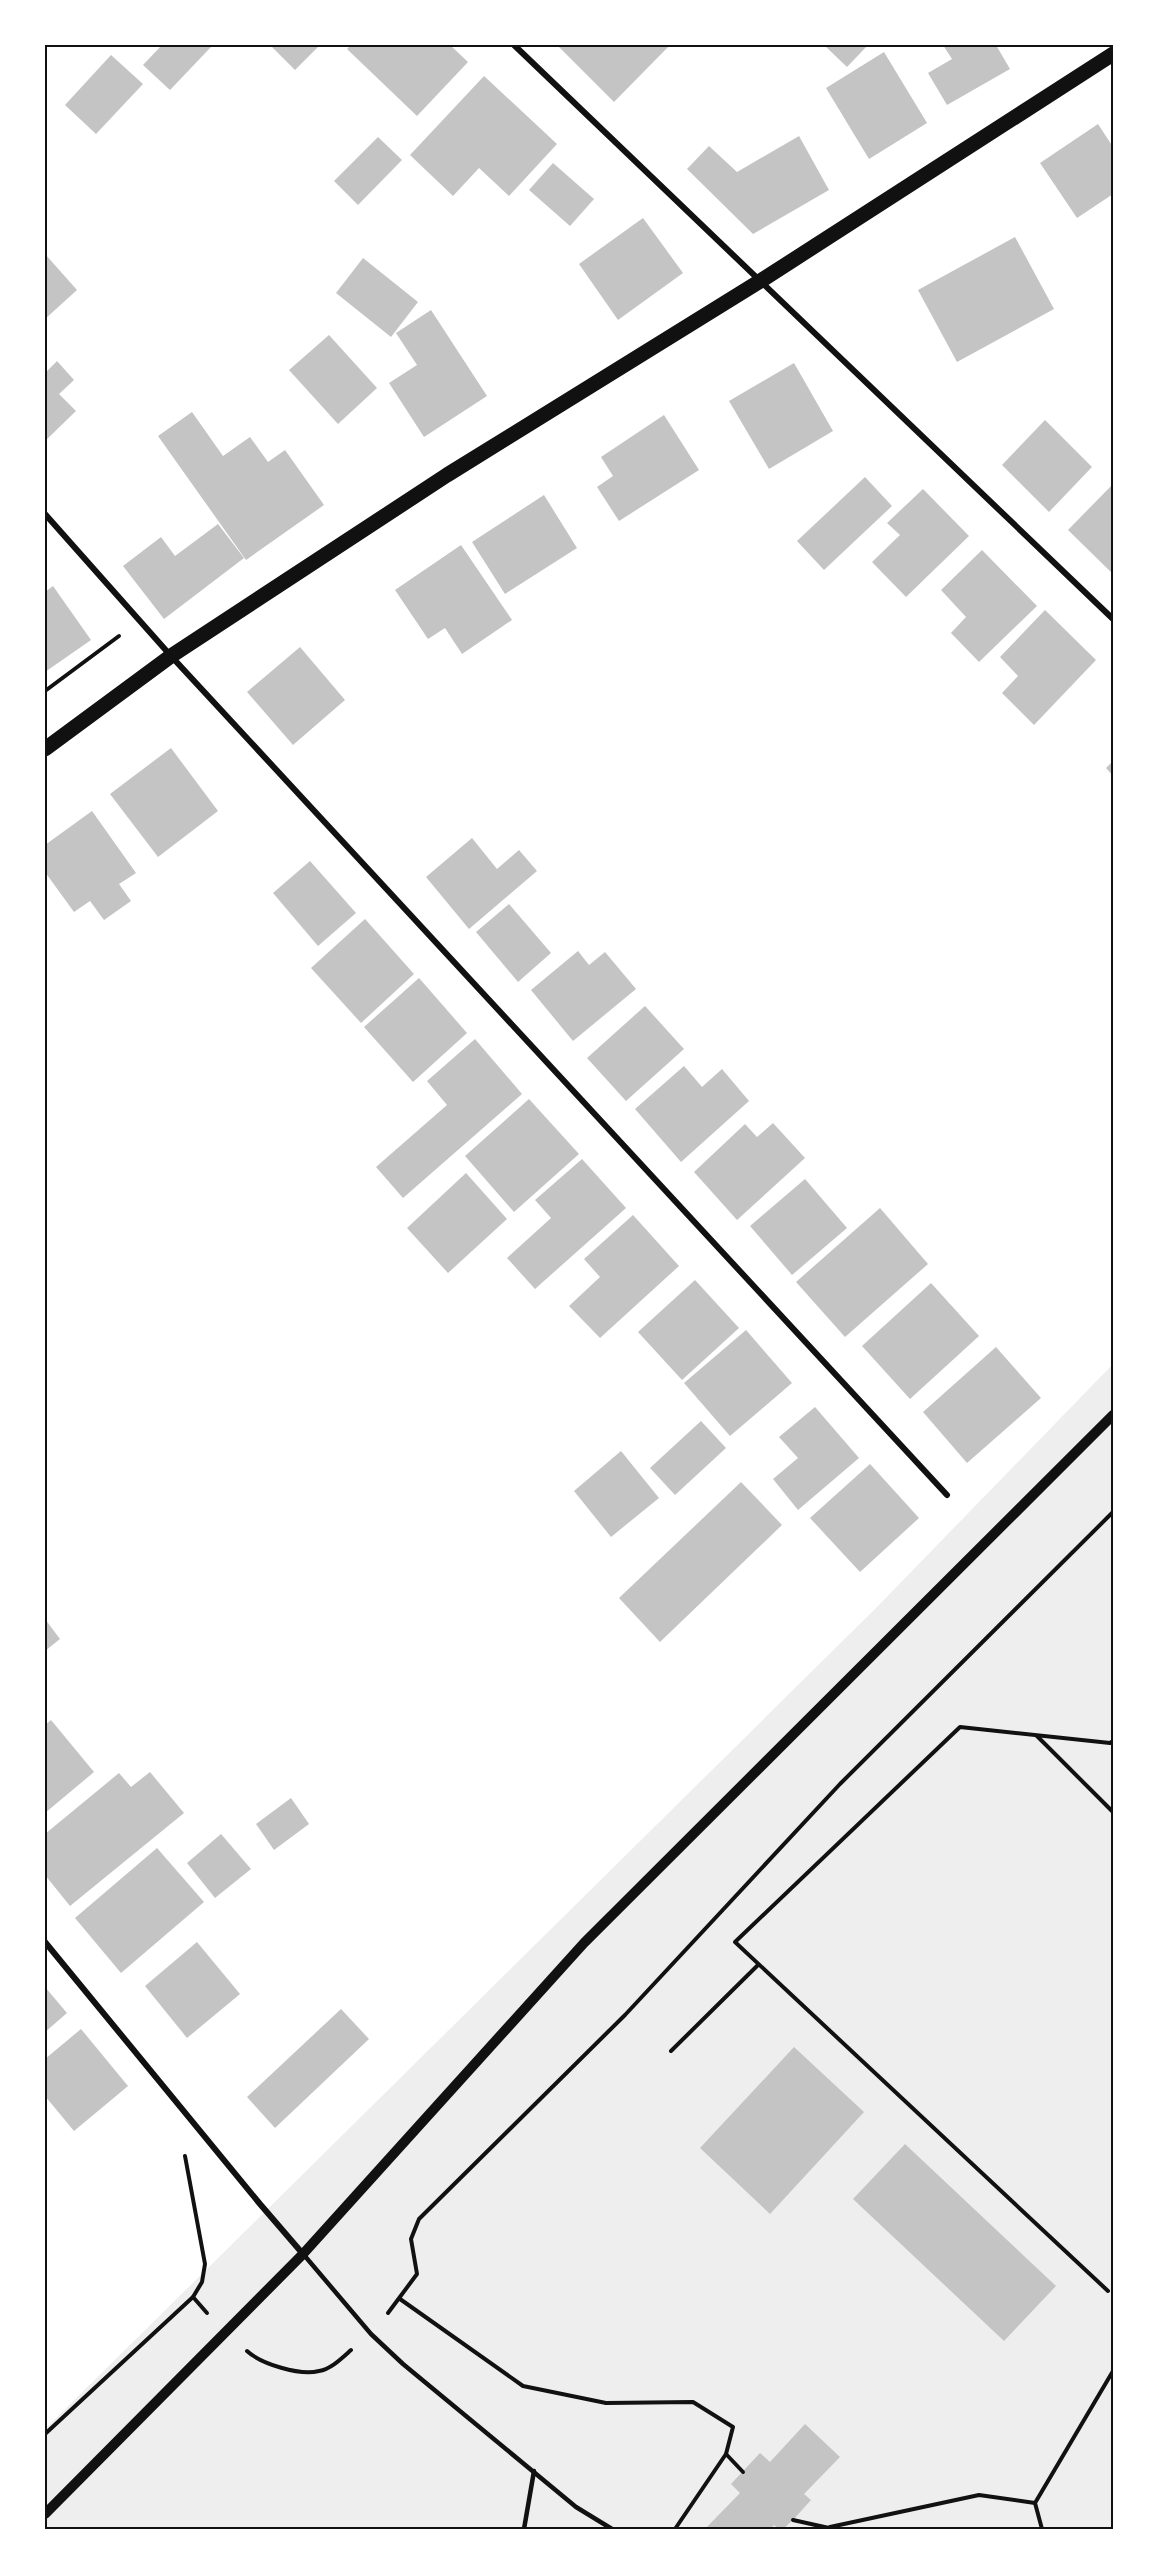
<svg xmlns="http://www.w3.org/2000/svg" width="1158" height="2574" font-family="Montserrat,sans-serif">
	<rect width="100%" height="100%" fill="#fff"/>
	<polygon fill="#eee" points="1113,1364 1113,2529 45,2529 45,2429 877,1607"/>
	<g fill="#c4c4c4">
		<polygon points="162,45 208,45 211,47 170,90 143,65"/>
		<polygon points="270,45 320,45 295,70"/>
		<polygon points="351,45 450,45 468,62 417,116 347,49"/>
		<polygon points="557,45 670,45 614,102"/>
		<polygon points="824,45 868,45 847,67"/>
		<polygon points="943,45 996,45 1010,69 947,105 928,73 952,59"/>
		<polygon points="884,52 927,123 869,159 826,88"/>
		<polygon points="111,55 143,84 96,134 65,105"/>
		<polygon points="484,76 557,144 509,196 479,168 453,196 410,155"/>
		<polygon points="1098,124 1113,147 1113,194 1077,218 1040,163"/>
		<polygon points="799,136 829,190 753,234 687,169 709,146 737,172"/>
		<polygon points="378,137 402,160 358,205 334,181"/>
		<polygon points="553,163 594,199 570,226 529,190"/>
		<polygon points="643,218 683,273 618,320 579,264"/>
		<polygon points="1015,237 1054,309 957,362 918,290"/>
		<polygon points="45,254 77,290 45,319"/>
		<polygon points="363,258 418,302 391,337 336,293"/>
		<polygon points="431,310 487,396 424,437 389,383 417,365 396,333"/>
		<polygon points="329,335 377,388 338,424 289,370"/>
		<polygon points="57,361 74,380 59,394 76,411 45,441 45,373"/>
		<polygon points="794,363 833,431 769,469 729,401"/>
		<polygon points="192,412 223,456 250,437 268,462 285,450 324,505 246,560 158,436"/>
		<polygon points="664,415 699,470 619,521 597,487 613,476 601,457"/>
		<polygon points="1045,420 1092,467 1049,512 1002,465"/>
		<polygon points="865,477 892,506 824,570 797,541"/>
		<polygon points="1113,484 1113,574 1068,530"/>
		<polygon points="923,489 969,536 906,597 872,562 900,535 887,523"/>
		<polygon points="544,495 577,548 505,594 472,542"/>
		<polygon points="218,524 244,558 164,619 123,566 161,537 175,556"/>
		<polygon points="461,545 512,620 462,654 445,628 428,639 395,590"/>
		<polygon points="982,550 1037,606 979,662 951,633 966,617 941,590"/>
		<polygon points="53,586 91,640 45,672 45,592"/>
		<polygon points="1045,610 1096,660 1034,725 1002,693 1018,676 1000,657"/>
		<polygon points="300,647 345,700 293,745 247,692"/>
		<polygon points="171,748 218,811 158,857 110,794"/>
		<polygon points="1113,761 1113,776 1106,768"/>
		<polygon points="92,811 136,873 119,884 131,901 104,920 90,901 74,912 45,872 45,845"/>
		<polygon points="472,838 497,869 519,850 537,871 469,929 426,877"/>
		<polygon points="310,861 356,913 318,946 273,893"/>
		<polygon points="509,904 551,953 518,982 476,932"/>
		<polygon points="365,919 414,974 361,1023 311,968"/>
		<polygon points="578,951 589,965 605,952 636,989 573,1041 531,990"/>
		<polygon points="419,978 467,1033 413,1082 364,1027"/>
		<polygon points="645,1006 684,1049 626,1101 587,1058"/>
		<polygon points="475,1039 522,1094 403,1198 376,1167 447,1105 427,1081"/>
		<polygon points="684,1066 702,1087 722,1069 749,1101 681,1162 635,1109"/>
		<polygon points="529,1099 579,1154 514,1212 465,1156"/>
		<polygon points="773,1123 805,1158 737,1220 694,1172 745,1124 757,1137"/>
		<polygon points="582,1159 626,1208 535,1289 507,1258 551,1218 535,1200"/>
		<polygon points="466,1173 507,1219 448,1273 407,1228"/>
		<polygon points="805,1179 847,1228 792,1275 750,1226"/>
		<polygon points="880,1208 928,1264 845,1337 796,1282"/>
		<polygon points="633,1215 679,1266 600,1338 569,1306 600,1277 584,1259"/>
		<polygon points="695,1280 739,1328 682,1380 638,1332"/>
		<polygon points="931,1283 979,1336 910,1399 862,1346"/>
		<polygon points="746,1330 792,1383 730,1436 684,1383"/>
		<polygon points="996,1347 1041,1398 967,1463 923,1412"/>
		<polygon points="815,1407 859,1458 798,1510 773,1479 798,1458 779,1437"/>
		<polygon points="701,1421 726,1448 675,1495 650,1468"/>
		<polygon points="621,1451 659,1498 611,1537 574,1491"/>
		<polygon points="870,1464 919,1518 860,1572 810,1518"/>
		<polygon points="741,1482 782,1525 660,1642 619,1598"/>
		<polygon points="45,1619 60,1639 45,1651"/>
		<polygon points="51,1720 94,1772 45,1813 45,1725"/>
		<polygon points="150,1772 184,1813 70,1906 45,1875 45,1834 119,1773 131,1787"/>
		<polygon points="291,1798 309,1824 274,1850 256,1824"/>
		<polygon points="221,1834 251,1869 215,1898 187,1863"/>
		<polygon points="157,1848 204,1902 121,1973 75,1918"/>
		<polygon points="197,1942 240,1994 187,2038 145,1986"/>
		<polygon points="45,1987 67,2013 45,2032"/>
		<polygon points="341,2009 369,2039 275,2128 247,2097"/>
		<polygon points="81,2029 128,2086 74,2131 45,2096 45,2059"/>
		<polygon points="794,2047 864,2112 770,2214 700,2148"/>
		<polygon points="905,2144 1056,2286 1004,2341 853,2199"/>
		<polygon points="805,2424 840,2457 804,2494 811,2500 793,2520 783,2529 778,2529 774,2525 771,2529 705,2529 740,2493 731,2484 760,2453 770,2462"/>
	</g>
	<g fill="none" stroke-linecap="round" stroke-linejoin="round">
		<g stroke="#111" stroke-width="4">
			<polyline points="45,691 119,636"/>
			<polyline points="1037,1736 1113,1812"/>
			<polyline points="671,2051 758,1965"/>
			<polyline points="1108,2291 735,1942 960,1727 1110,1743 1113,1741"/>
			<polyline points="193,2297 207,2313"/>
			<polyline points="400,2299 523,2386 606,2403 693,2402 733,2427 726,2454"/>
			<polyline points="388,2313 417,2274 411,2239 419,2219 625,2015 840,1784 1113,1512"/>
			<path d="M247,2351C261,2364 300,2376 319,2371C331,2369 342,2358 351,2350"/>
			<polyline points="45,2434 193,2297 202,2282 205,2264 185,2156"/>
			<polyline points="793,2520 829,2528"/>
			<polyline points="830,2527 979,2495 1035,2503"/>
			<polyline points="675,2529 726,2454 743,2472"/>
			<polyline points="1042,2529 1035,2503 1113,2371"/>
		</g>
		<g stroke="#111" stroke-width="4.5">
			<polyline points="304,2255 371,2334 403,2364 576,2507 612,2529"/>
			<polyline points="524,2529 534,2471"/>
		</g>
		<g stroke="#111" stroke-width="6">
			<polyline points="514,45 1113,619"/>
			<polyline points="45,514 171,656 947,1495"/>
			<polyline points="45,1942 260,2204 303,2254"/>
		</g>
		<polyline stroke="#111" stroke-width="10" points="45,2514 303,2254 584,1943 1113,1415"/>
		<polyline stroke="#111" stroke-width="15" points="45,749 171,656 447,475 762,280 1113,54"/>
	</g>
	<rect width="1158" height="2574" fill="none" stroke="#ffffff" stroke-width="93"/>
	<rect x="46" y="46" width="1066" height="2482" fill="none" stroke="#111" stroke-width="2"/>
</svg>
